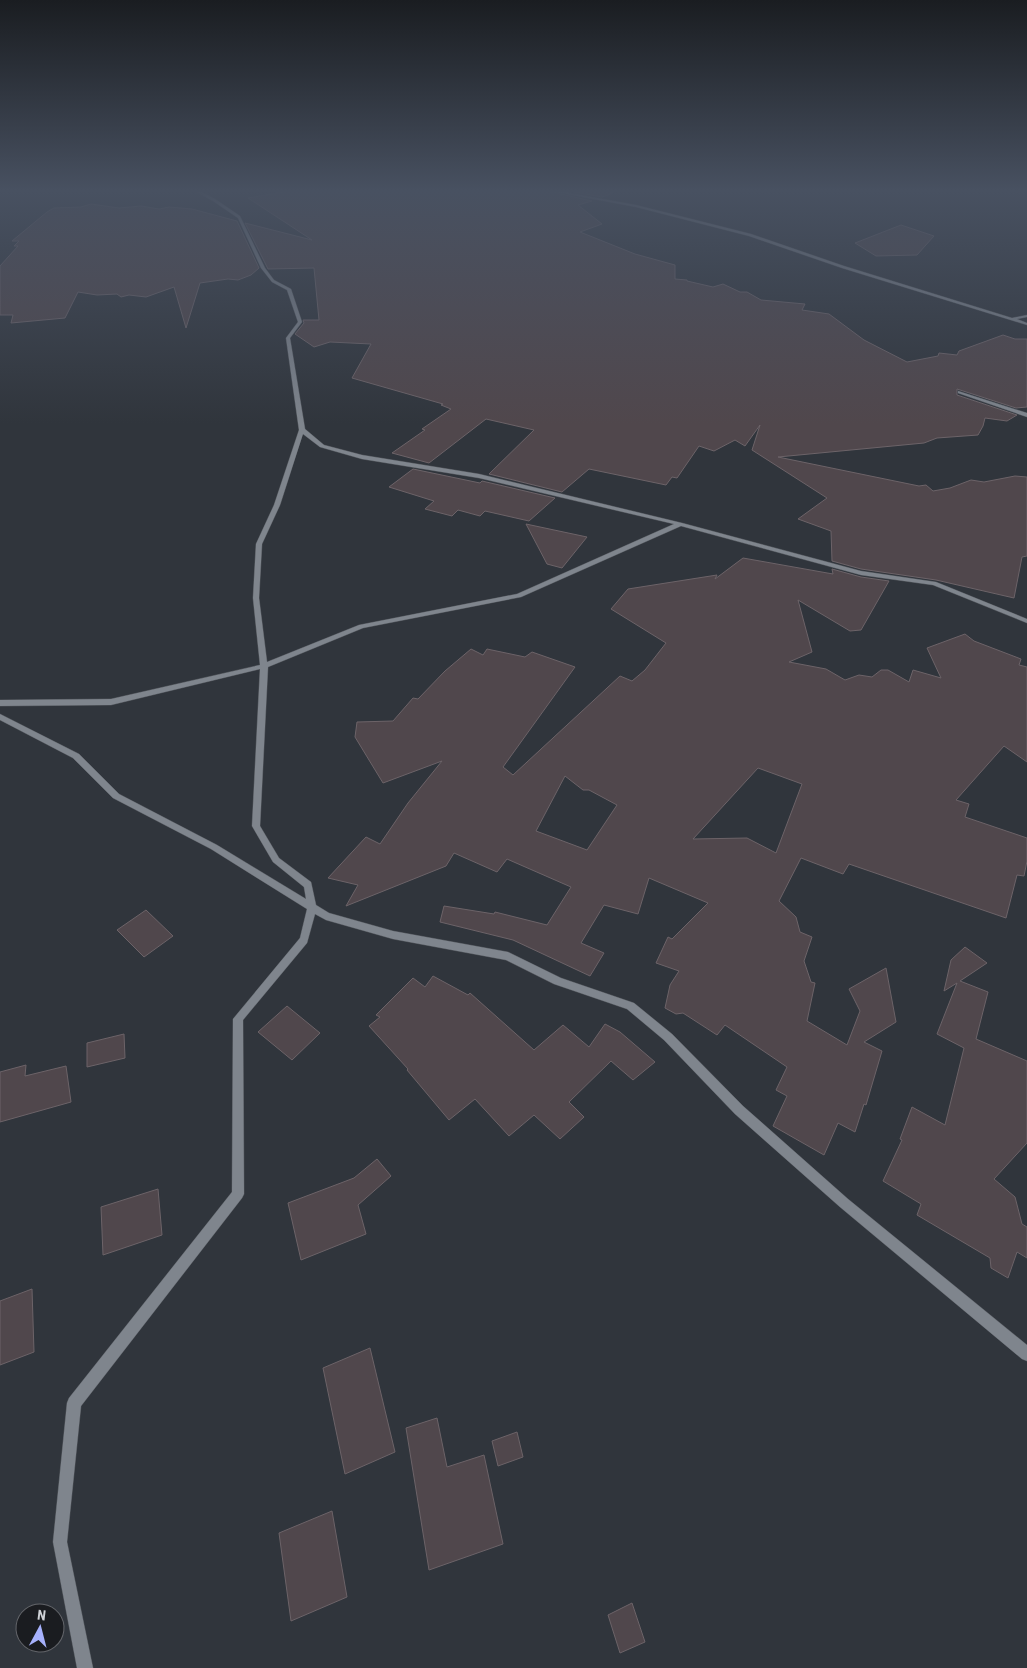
<svg xmlns="http://www.w3.org/2000/svg" width="1027" height="1668" font-family="'Roboto Condensed',sans-serif">
	<rect width="100%" height="100%" fill="#30353c"/>
	<g fill="#50474c" stroke="#6c6368" fill-rule="evenodd">
		<polygon points="295,190 543,190 592,201 578,205 602,224 580,232 635,254 675,265 675,279 687,280 687,281 713,287 723,284 740,292 747,292 761,300 805,304 802,310 829,314 864,340 907,362 938,356 939,353 957,355 959,351 1003,335 1015,339 1027,339 1027,407 1016,408 957,389 957,395 1017,415 1007,421 985,418 983,426 978,435 937,438 924,443 778,457 919,486 926,485 933,491 950,488 971,480 984,482 1015,476 1027,477 1027,556 1022,557 1014,598 936,580 861,569 832,561 831,531 798,519 827,498 752,450 760,425 745,446 735,440 714,451 699,446 677,478 672,477 666,485 589,469 562,492 489,474 534,430 486,419 429,463 392,453 425,430 422,429 451,409 441,405 443,404 352,378 371,344 330,342 314,347 295,334 304,323 303,320 319,320 314,268 268,269 245,223 312,240 248,198"/>
		<polygon points="564,190 612,190 613,193 602,197"/>
		<polygon points="91,204 119,208 141,206 159,209 169,207 192,209 237,221 259,268 251,275 238,280 228,279 200,283 186,328 174,287 146,297 129,295 121,297 117,294 97,295 78,292 65,318 11,323 13,315 0,315 0,266 18,246 14,246 19,241 12,241 47,212 54,208 81,207"/>
		<polygon points="901,225 934,236 917,255 876,256 855,243"/>
		<polygon points="413,469 480,483 482,481 555,498 529,521 485,511 480,516 458,510 452,516 425,509 434,501 389,487"/>
		<polygon points="526,524 587,537 562,568 547,564"/>
		<path d="M743,558L833,574L832,569L861,577L889,581L861,630L850,631L798,600L812,652L789,662L826,669L845,680L859,675L872,677L881,670H888L909,682L913,670L941,678L927,648L965,634L974,641L1021,659L1019,665L1027,667V762L1004,746L956,800L969,804L965,817L1027,838V861L1024,876L1017,875L1006,918L849,864L843,874L801,858L779,901L796,917L800,932L812,937L804,961L811,982L815,983L807,1021L847,1045L860,1011L849,989L886,968L896,1022L864,1042L882,1051L866,1105L864,1104L855,1132L838,1123L824,1155L773,1126L787,1096L776,1090L787,1067L725,1025L717,1035L683,1013L676,1014L665,1008L670,985L679,971L656,963L668,937L672,939L708,903L649,878L638,914L604,905L581,943L604,953L590,976L513,940L440,922L444,906L494,914L495,912L547,925L571,887L507,859L497,872L454,853L446,866L346,906L358,885L328,878L366,837L380,844L408,803L442,761L383,783L355,737L357,722L393,721L413,698L418,699L445,671L471,649L483,655L487,649L525,657L532,652L575,667L503,767L513,775L620,676L632,681L645,670L666,643L611,609L628,589L717,575L715,579ZM758,768L802,784L776,853L747,838L693,839ZM565,776L583,790H589L617,805L587,850L536,831Z"/>
		<polygon points="146,910 173,936 144,957 117,930"/>
		<polygon points="965,947 987,963 960,981 988,992 976,1039 1027,1061 1027,1143 994,1179 1015,1197 1022,1224 1027,1227 1027,1258 1017,1252 1008,1278 991,1268 990,1258 917,1215 921,1204 883,1181 902,1140 900,1139 912,1107 945,1125 964,1048 937,1034 957,983 944,991 951,960"/>
		<polygon points="433,976 468,995 470,993 534,1050 563,1025 589,1047 605,1024 620,1032 655,1062 633,1080 611,1061 569,1102 584,1117 560,1139 534,1115 509,1136 475,1099 449,1120 407,1070 408,1069 369,1026 380,1017 376,1015 413,978 425,987"/>
		<polygon points="287,1006 320,1033 292,1060 258,1032"/>
		<polygon points="124,1034 125,1058 87,1067 87,1043"/>
		<polygon points="26,1065 25,1076 66,1066 71,1102 0,1122 0,1072"/>
		<polygon points="377,1159 391,1176 358,1205 366,1234 301,1260 288,1203 354,1178"/>
		<polygon points="158,1189 162,1235 103,1255 101,1207"/>
		<polygon points="32,1289 34,1352 0,1365 0,1301"/>
		<polygon points="370,1348 395,1452 345,1474 323,1368"/>
		<polygon points="437,1418 447,1467 484,1455 503,1544 429,1570 406,1428"/>
		<polygon points="517,1432 523,1457 498,1466 492,1441"/>
		<polygon points="332,1511 347,1597 291,1621 279,1533"/>
		<polygon points="632,1603 645,1642 620,1653 608,1615"/>
	</g>
	<g fill="none" stroke-linecap="round" stroke-linejoin="round">
		<defs>
			<g id="minor">
				<path d="M193,190H198L215,199L240,216L265,268L274,280L291,289L302,322L290,338L305,429L324,445L362,455L479,474L682,523L861,571L936,582L1027,619V623L933,585L861,575L681,526L521,597L363,628L268,667L260,826L279,858L311,882L316,905L329,913L393,931L508,952L561,978L634,1003L672,1034L743,1106L848,1199L1027,1345V1361L1022,1359L840,1207L735,1114L664,1040L627,1009L554,984L506,960L393,939L326,920L315,914L307,943L243,1020L244,1194L242,1198L81,1406L67,1542L93,1668H77L53,1542L67,1403L69,1398L232,1192L233,1019L300,938L307,909L211,849L113,798L73,758L0,720V714L79,754L119,794L217,845L306,899L304,887L273,862L252,826L260,669L111,705L0,706V700L111,699L260,665L253,598L256,544L274,505L299,430L286,338L298,322L287,290L272,282L261,268L238,218L213,201ZM303,434L320,447L362,459L479,478L674,524L517,594L359,625L267,662L259,598L262,544L280,505Z"/>
				<polygon points="545,190 553,190 636,205 751,234 844,266 1012,318 1027,315 1027,317 1017,319 1027,323 1027,325 842,268 749,236 636,207"/>
				<polygon points="958,391 1027,413 1027,417 958,393"/>
			</g>
		</defs>
		<use href="#minor" stroke="#4f5359" stroke-width="1"/>
		<use href="#minor" fill="#7f858d" fill-rule="evenodd"/>
	</g>
	<linearGradient id="sky" x2="0" y2="1"><stop stop-color="#1a1d21"/><stop offset="0.45" stop-color="#485161"/><stop offset="1" stop-color="#485161" stop-opacity="0"/></linearGradient>
	<rect width="1027" height="424" fill="url(#sky)"/>
	<g transform="translate(40 1628) rotate(7)"><circle r="24" fill="#1a1c20" stroke="#63656a"/>
	<path d="M0-4L9 19L0 12L-9 19Z" fill="#a6b1fc"/>
	<text y="-8" font-size="14" font-weight="bold" text-anchor="middle" fill="#d0d3d8">N</text>
	</g>
</svg>
